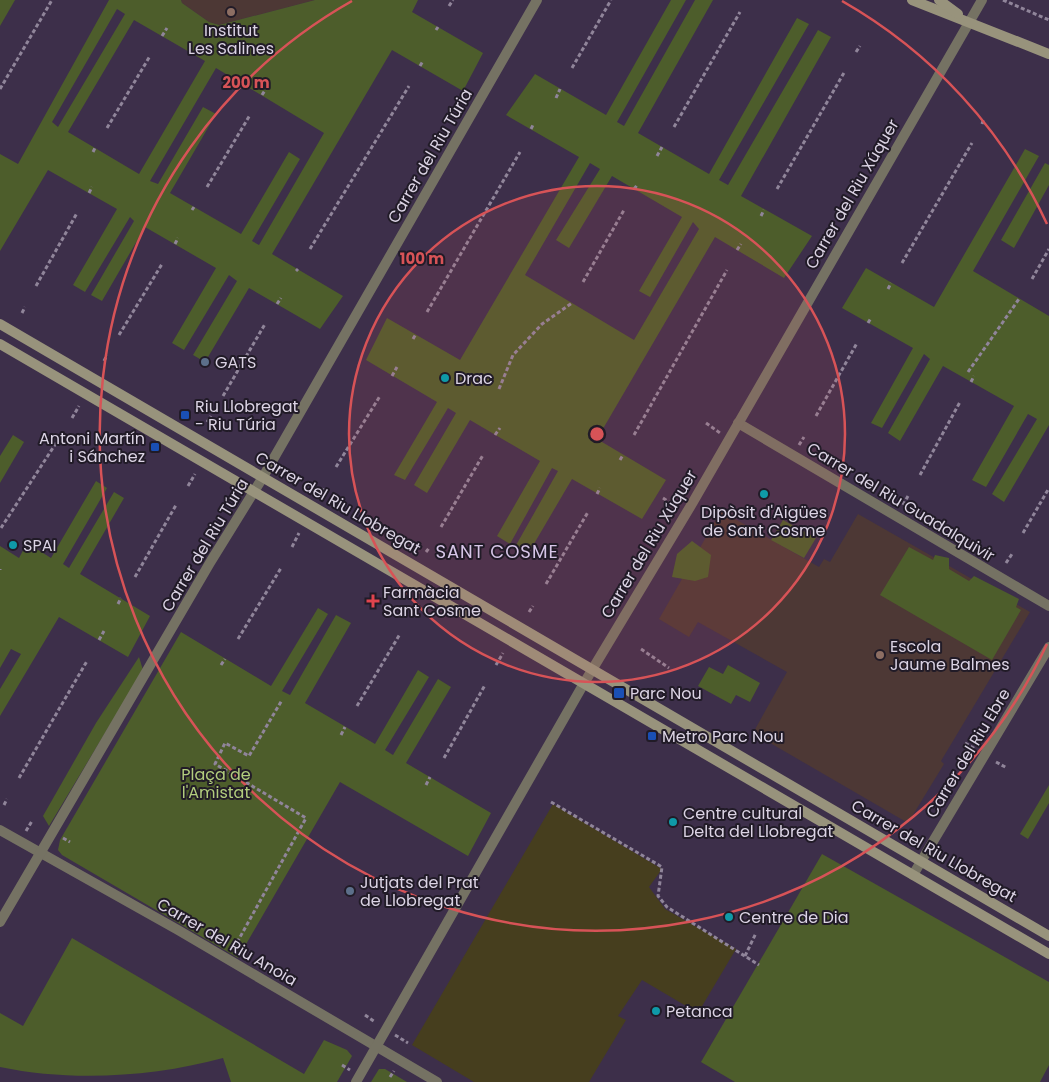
<svg xmlns="http://www.w3.org/2000/svg" width="1049" height="1082" font-family="Poppins,sans-serif">
	<rect width="100%" height="100%" fill="#3d2f4a"/>
	<g fill="#4d3835">
		<polygon points="181,0 315,0 219,25 209,22 182,3"/>
		<polygon points="721,511 819,567 824,559 830,562 858,514 1030,612 941,761 944,764 908,823 753,733 787,672 698,622 689,637 659,619"/>
	</g>
	<g fill="#4d5d2b" fill-rule="evenodd">
		<polygon points="0,0 15,0 0,26"/>
		<path d="M109,0H181L182,3L209,22L219,25L315,0H418L412,12L483,53L463,91L392,50L272,254L343,296L320,329L249,288L205,362L193,355L237,281L229,275L184,350L172,343L216,268L145,227L102,301L91,295L134,221L130,217L85,292L73,285L117,209L48,170L0,251V154L18,164ZM117,9L125,14L58,127L52,122ZM134,20L205,61L139,174L68,132ZM216,68L324,133L259,245L252,241L300,159L289,152L241,234L170,193L216,114L203,107L158,184L150,181Z"/>
		<path d="M671,0H686L617,122L624,126L695,0H713L638,133L709,174L797,18L809,24L719,180L728,185L818,30L831,37L741,196L812,236L784,278L715,237L597,439L666,480L642,519L572,479L528,554L515,547L558,471L552,468L510,544L497,536L540,461L470,420L427,493L414,485L456,413L448,408L405,480L394,475L437,402L366,360L387,318L460,360L579,157L506,115L535,74L606,115ZM590,163L600,169L556,240L569,248L612,176L682,217L639,291L650,297L693,222L699,229L634,340L525,275Z"/>
		<polygon points="1025,149 1039,156 973,271 1049,316 1049,425 1004,502 992,494 1037,419 1028,414 986,487 972,480 1014,406 943,366 900,441 888,433 930,359 924,354 882,428 871,423 913,348 842,308 866,268 934,307"/>
		<polygon points="1045,163 1049,165 1049,185 1014,248 1001,240"/>
		<polygon points="13,435 24,442 0,483 0,456"/>
		<polygon points="96,481 107,488 63,564 69,568 114,492 124,498 80,574 150,616 128,657 59,617 0,716 0,689 21,654 11,649 0,668 0,546 19,558 27,543 51,558"/>
		<polygon points="783,520 816,538 804,558 771,540"/>
		<polygon points="692,541 711,555 708,577 695,581 672,577 677,554"/>
		<polygon points="909,547 933,560 935,555 949,558 949,569 969,581 974,576 1019,599 1016,607 1021,610 992,660 880,595"/>
		<polygon points="318,608 328,614 282,691 290,695 336,615 351,623 305,703 375,744 418,670 429,677 385,750 393,755 438,679 451,687 406,763 491,813 468,856 340,782 238,958 62,855 58,850 60,840 181,632 271,686"/>
		<polygon points="139,657 143,670 49,826 43,816 96,723"/>
		<polygon points="728,665 760,683 750,702 736,695 731,704 698,686 709,667 723,674"/>
		<polygon points="1049,785 1049,803 1028,839 1020,834"/>
		<polygon points="822,854 1049,982 1049,1065 1040,1082 735,1082 701,1062"/>
		<path d="M72,938L304,1074L324,1040L347,1050L352,1056L337,1082H231L223,1058C153,1077 72,1082 0,1067V1013L23,1026Z"/>
		<polygon points="379,1069 385,1069 407,1082 371,1082"/>
	</g>
	<polygon fill="#463e1e" points="553,804 662,869 649,887 665,909 736,949 698,1013 642,980 618,1016 626,1020 589,1082 474,1082 412,1045"/>
	<g fill="none" stroke-linecap="round" stroke-linejoin="round">
		<g stroke="#90859a" stroke-width="3" stroke-dasharray="4 2.5" stroke-linecap="butt">
			<polyline points="1003,0 1049,20"/>
			<polyline points="449,6 453,0"/>
			<polyline points="436,30 438,27"/>
			<polyline points="162,36 167,28"/>
			<polyline points="856,52 860,46"/>
			<polyline points="420,66 423,61"/>
			<polyline points="572,68 611,0"/>
			<polyline points="0,89 52,0"/>
			<polyline points="262,95 267,87"/>
			<polyline points="556,98 560,89"/>
			<polyline points="982,124 984,118"/>
			<polyline points="674,127 740,12"/>
			<polyline points="107,128 150,56"/>
			<polyline points="531,129 533,125"/>
			<polyline points="93,152 95,148"/>
			<polyline points="657,156 662,147"/>
			<polyline points="207,187 250,115"/>
			<polyline points="634,189 638,184"/>
			<polyline points="777,189 845,71"/>
			<polyline points="89,193 92,187"/>
			<polyline points="192,210 194,207"/>
			<polyline points="761,216 764,210"/>
			<polyline points="175,244 178,238"/>
			<polyline points="310,249 409,86"/>
			<polyline points="737,250 741,244"/>
			<polyline points="902,263 972,143"/>
			<polyline points="296,271 298,269"/>
			<polyline points="1032,279 1049,249"/>
			<polyline points="583,282 624,210"/>
			<polyline points="36,286 77,213"/>
			<polyline points="888,289 891,283"/>
			<polyline points="277,304 281,298"/>
			<polyline points="427,312 520,152"/>
			<polyline points="22,313 25,307"/>
			<polyline points="868,323 871,318"/>
			<polyline points="119,335 162,264"/>
			<polyline points="413,339 416,334"/>
			<polyline points="104,361 107,355"/>
			<polyline points="968,372 1019,299"/>
			<polyline points="392,376 397,367"/>
			<polyline points="971,382 974,376"/>
			<polyline points="499,389 513,355 542,324 572,303"/>
			<polyline points="223,396 265,324"/>
			<polyline points="816,416 857,343"/>
			<polyline points="72,418 79,406"/>
			<polyline points="207,422 211,416"/>
			<polyline points="706,423 720,433"/>
			<polyline points="495,435 500,428"/>
			<polyline points="634,435 727,270"/>
			<polyline points="799,445 804,437"/>
			<polyline points="620,460 623,455"/>
			<polyline points="336,467 380,396"/>
			<polyline points="920,475 960,402"/>
			<polyline points="188,486 195,474"/>
			<polyline points="322,492 324,488"/>
			<polyline points="597,494 600,488"/>
			<polyline points="663,498 677,507"/>
			<polyline points="903,505 908,496"/>
			<polyline points="441,527 483,455"/>
			<polyline points="1,528 60,437"/>
			<polyline points="1023,533 1049,488"/>
			<polyline points="292,547 299,533"/>
			<polyline points="426,552 429,548"/>
			<polyline points="1006,563 1012,554"/>
			<polyline points="0,570 0,569"/>
			<polyline points="135,577 176,505"/>
			<polyline points="546,584 588,512"/>
			<polyline points="118,604 121,598"/>
			<polyline points="529,612 533,606"/>
			<polyline points="411,614 418,603"/>
			<polyline points="238,639 281,568"/>
			<polyline points="99,640 104,631"/>
			<polyline points="641,649 669,668"/>
			<polyline points="221,665 225,659"/>
			<polyline points="496,665 503,653"/>
			<polyline points="357,706 400,634"/>
			<polyline points="341,735 345,727"/>
			<polyline points="965,743 975,749"/>
			<polyline points="444,758 485,685"/>
			<polyline points="996,762 1007,768"/>
			<polyline points="19,778 87,661"/>
			<polyline points="426,785 430,777"/>
			<polyline points="551,802 662,867 658,896 667,907 759,965"/>
			<polyline points="4,805 7,799"/>
			<polyline points="26,831 32,821"/>
			<polyline points="63,838 70,842"/>
			<polyline points="234,948 306,818 215,764 225,743 249,756 282,700"/>
			<polyline points="745,956 756,933"/>
			<polyline points="365,1015 375,1022"/>
			<polyline points="395,1035 408,1043"/>
			<polyline points="342,1065 350,1070"/>
			<polyline points="390,1077 394,1071"/>
		</g>
		<g stroke="#757263" stroke-width="10">
			<polyline points="738,423 1049,606"/>
			<polyline points="0,830 178,930 437,1082"/>
			<polyline points="913,875 1049,647"/>
			<polyline points="0,922 211,561 263,477 537,0"/>
			<polyline points="356,1082 583,685 693,502 982,0"/>
		</g>
		<g stroke="#98937c" stroke-width="10">
			<polyline points="912,0 1049,54"/>
			<polyline points="939,0 958,14"/>
			<polyline points="0,324 1049,936"/>
			<polyline points="0,344 1049,954"/>
		</g>
	</g>
	<circle cx="597" cy="434" r="248" fill="#d75357" fill-opacity=".12"/>
	<g fill="none" stroke="#d75357" stroke-width="2.5">
		<circle cx="597" cy="434" r="248"/>
		<path d="M1047 644A497 497 0 1 1 352 1M842 1A497 497 0 0 1 1047 224"/>
	</g>
	<g fill="#8d6e63" stroke="#211b27" stroke-width="2">
		<circle cx="231" cy="12" r="5"/>
		<circle cx="880" cy="655" r="5"/>
	</g>
	<g fill="#5c6f8a" stroke="#211b27" stroke-width="2">
		<circle cx="205" cy="362" r="5"/>
		<circle cx="350" cy="891" r="5"/>
	</g>
	<g fill="#0f9aa8" stroke="#211b27" stroke-width="2">
		<circle cx="445" cy="378" r="5"/>
		<circle cx="764" cy="494" r="5"/>
		<circle cx="13" cy="545" r="5"/>
		<circle cx="673" cy="822" r="5"/>
		<circle cx="729" cy="917" r="5"/>
		<circle cx="656" cy="1011" r="5"/>
	</g>
	<g fill="#1a4fb4" stroke="#211b27" stroke-width="2">
		<rect x="180" y="410" width="10" height="10" rx="2.5"/>
		<rect x="150" y="442" width="10" height="10" rx="2.5"/>
		<rect x="613" y="687" width="12" height="12" rx="2.5"/>
		<rect x="647" y="731" width="10" height="10" rx="2.5"/>
	</g>
	<path fill="#e0444e" stroke="#211b27" stroke-width="2" d="M370.5 593.5h5v5h5v5h-5v5h-5v-5h-5v-5h5z"/>
	<g text-anchor="middle" dominant-baseline="central" stroke-width="4" stroke-linejoin="round" paint-order="stroke">
		<g font-size="16" fill="#dbd3e4" stroke="#211b27" text-anchor="start">
			<text x="231" y="30" text-anchor="middle">Institut<tspan x="231" dy="18">Les Salines</tspan></text>
			<text x="215" y="362">GATS</text>
			<text x="455" y="378">Drac</text>
			<text x="195" y="406">Riu Llobregat<tspan x="195" dy="18">- Riu Túria</tspan></text>
			<text x="145" y="438" text-anchor="end">Antoni Martín<tspan x="145" dy="18">i Sánchez</tspan></text>
			<text x="764" y="512" text-anchor="middle">Dipòsit d'Aigües<tspan x="764" dy="18">de Sant Cosme</tspan></text>
			<text x="23" y="545">SPAI</text>
			<text x="383" y="592">Farmàcia<tspan x="383" dy="18">Sant Cosme</tspan></text>
			<text x="890" y="646">Escola<tspan x="890" dy="18">Jaume Balmes</tspan></text>
			<text x="630" y="693">Parc Nou</text>
			<text x="662" y="736">Metro Parc Nou</text>
			<text x="683" y="813">Centre cultural<tspan x="683" dy="18">Delta del Llobregat</tspan></text>
			<text x="360" y="882">Jutjats del Prat<tspan x="360" dy="18">de Llobregat</tspan></text>
			<text x="739" y="917">Centre de Dia</text>
			<text x="666" y="1011">Petanca</text>
		</g>
		<g font-size="16" fill="#dbd3e4" stroke="#211b27">
			<text transform="translate(430 156) rotate(-60)">Carrer del Riu Túria</text>
			<text transform="translate(852 194) rotate(-60)">Carrer del Riu Xúquer</text>
			<text transform="translate(901 502) rotate(31)">Carrer del Riu Guadalquivir</text>
			<text transform="translate(338 503) rotate(30)">Carrer del Riu Llobregat</text>
			<text transform="translate(649 544) rotate(-59)">Carrer del Riu Xúquer</text>
			<text transform="translate(205 545) rotate(-59)">Carrer del Riu Túria</text>
			<text transform="translate(968 753) rotate(-59)">Carrer del Riu Ebre</text>
			<text transform="translate(934 851) rotate(30)">Carrer del Riu Llobregat</text>
			<text transform="translate(227 942) rotate(30)">Carrer del Riu Anoia</text>
		</g>
		<g font-size="16" fill="#b2cd7d" stroke="#211b27">
			<text x="216" y="774">Plaça de<tspan x="216" dy="18">l'Amistat</tspan></text>
		</g>
		<g font-size="18" letter-spacing="1" fill="#d6c5e7" stroke="#211b27">
			<text x="497" y="551">SANT COSME</text>
		</g>
	</g>
	<circle cx="597" cy="434" r="8" fill="#d75357" stroke="#211b27" stroke-width="2.5"/>
	<g font-size="15" text-anchor="middle" font-weight="bold" fill="#d75357" stroke="#211b27" stroke-width="4" stroke-linejoin="round" paint-order="stroke">
		<text x="246" y="88">200 m</text>
		<text x="422" y="264">100 m</text>
	</g>
</svg>
